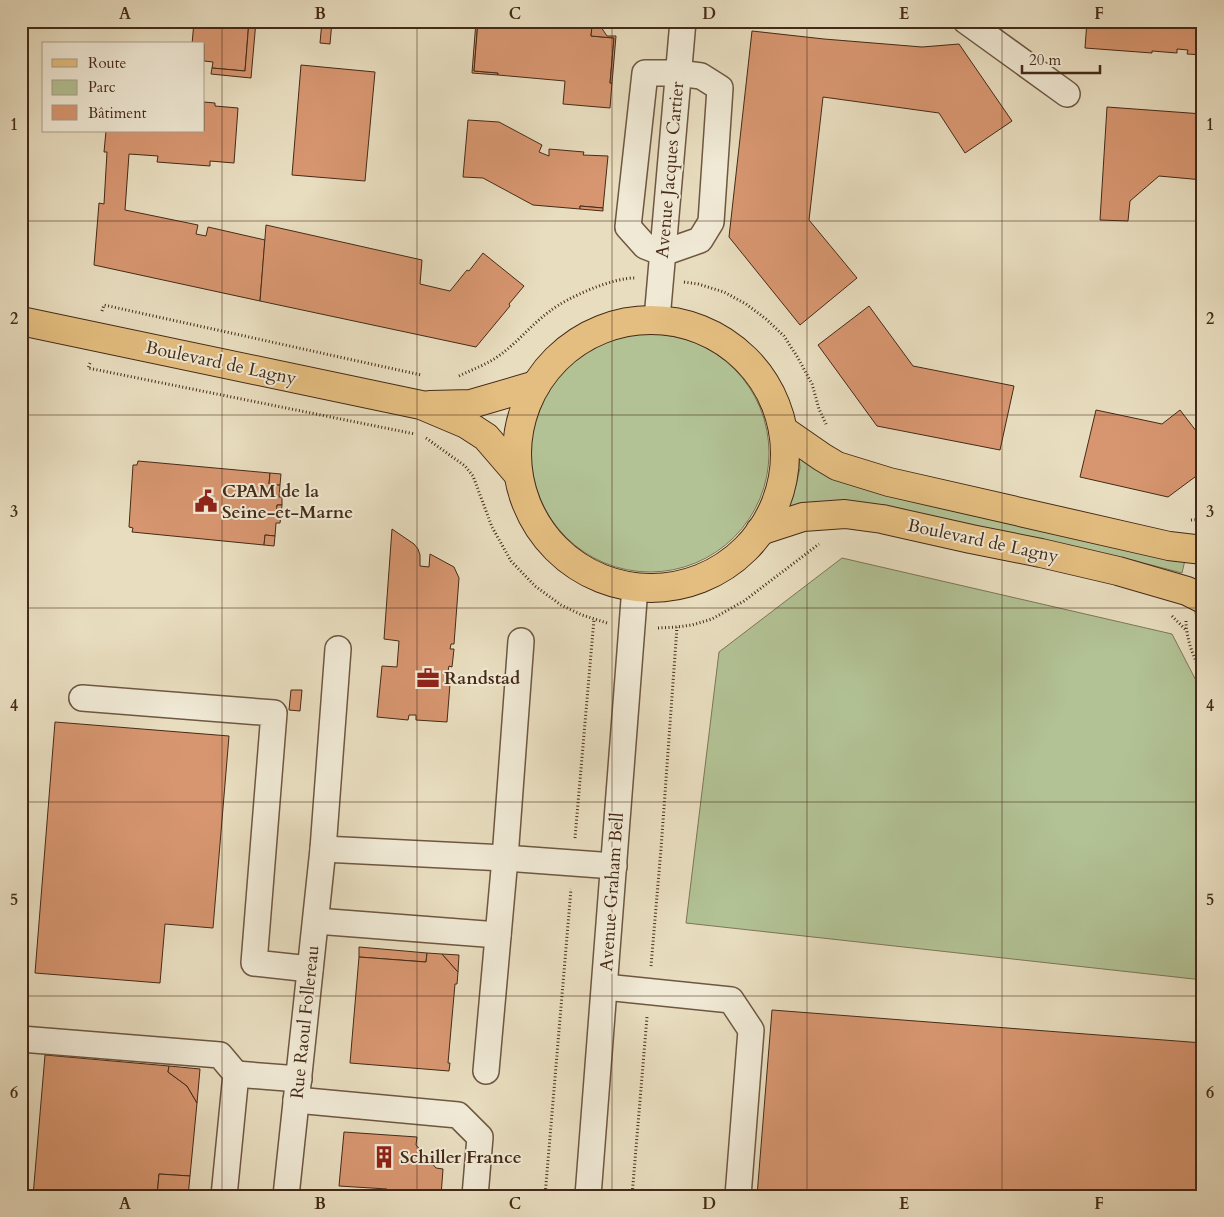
<svg xmlns="http://www.w3.org/2000/svg" width="1224" height="1217" font-family="Cardo,serif">
	<rect width="100%" height="100%" fill="#e8ddbf"/>
	<filter id="stains"><feTurbulence type="fractalNoise" baseFrequency=".004" numOctaves="4"/><feColorMatrix values="0 0 0 0 .2 0 0 0 0 .09 0 0 0 0 .02 0 0 0 .5 -.17"/></filter>
	<radialGradient id="worn" r=".72"><stop offset=".6" stop-color="#630" stop-opacity="0"/><stop offset="1" stop-color="#630" stop-opacity=".3"/></radialGradient>
	<g fill="#b2c295" stroke="#7c7656">
		<circle cx="650" cy="453" r="119"/>
		<polygon points="799,455 1185,560 1182,573 1132,560 894,514 787,515 796,485 800,468"/>
		<polygon points="842,558 1172,634 1203,694 1203,980 686,923 719,652"/>
		<polygon points="1195,611 1203,615 1203,654 1197,630"/>
	</g>
	<g fill="#d79670" stroke="#452a17">
		<polygon points="191,21 249,21 245,71 212,68 213,62 204,61 204,44 192,44 194,22"/>
		<polygon points="249,21 256,21 251,78 211,74 212,68 245,71"/>
		<polygon points="322,21 332,21 330,44 320,43"/>
		<polygon points="476,21 478,21 474,71 498,73 498,75 472,73"/>
		<polygon points="478,21 531,21 592,26 591,36 614,38 610,83 612,83 610,108 563,104 565,81 498,75 498,73 474,71"/>
		<polygon points="1087,21 1203,21 1203,55 1187,54 1188,50 1177,49 1177,53 1152,51 1152,53 1085,48"/>
		<polygon points="592,26 601,27 607,36 616,36 612,83 610,83 614,38 591,36"/>
		<polygon points="752,31 824,39 922,47 959,44 1012,121 965,153 939,113 823,97 809,220 857,278 800,325 729,237"/>
		<polygon points="301,65 375,72 365,181 292,175"/>
		<polygon points="204,102 215,103 215,106 238,108 234,163 210,161 210,166 157,162 158,156 129,154 125,210 198,225 196,234 206,236 208,227 265,240 260,301 94,265 99,203 104,204 107,152 104,152 106,131 204,131"/>
		<polygon points="1107,107 1203,114 1203,180 1159,176 1130,201 1128,221 1100,220"/>
		<polygon points="468,120 499,122 542,145 539,152 549,156 549,149 584,152 583,155 608,156 603,208 580,206 580,209 533,205 483,178 463,177"/>
		<polygon points="580,206 603,208 603,211 580,209"/>
		<polygon points="266,225 422,260 420,284 450,291 467,270 469,271 483,253 524,286 509,304 510,306 476,347 260,301"/>
		<polygon points="869,306 913,366 1014,386 1000,450 877,426 818,345"/>
		<polygon points="1096,410 1162,424 1180,410 1200,436 1203,436 1203,471 1168,497 1080,477"/>
		<polygon points="138,461 270,473 269,484 280,485 279,497 282,497 282,505 277,505 276,515 281,515 280,523 276,523 275,536 265,535 264,545 132,532 133,528 129,527 133,465 137,465"/>
		<polygon points="270,473 281,474 280,485 269,484"/>
		<polygon points="277,505 282,505 281,515 276,515"/>
		<polygon points="392,529 414,544 418,549 420,555 420,566 429,567 430,554 454,567 459,578 454,644 451,644 450,649 454,649 452,667 449,666 448,671 451,671 447,722 416,720 416,715 409,715 408,720 377,717 382,666 397,667 399,641 384,639"/>
		<polygon points="265,535 275,536 274,546 264,545"/>
		<polygon points="291,690 302,690 300,711 289,710"/>
		<polygon points="55,722 229,736 213,928 165,924 160,983 35,973"/>
		<polygon points="359,947 427,953 426,962 359,957"/>
		<polygon points="427,953 442,954 458,972 457,984 455,984 448,1063 450,1063 449,1071 350,1063 359,957 426,962"/>
		<polygon points="442,954 459,955 458,972"/>
		<polygon points="772,1010 1203,1043 1203,1196 757,1196"/>
		<polygon points="45,1055 169,1066 168,1072 187,1086 197,1103 190,1176 159,1174 157,1196 33,1196"/>
		<polygon points="169,1066 200,1069 197,1103 187,1086 168,1072"/>
		<polygon points="344,1132 417,1137 416,1145 436,1168 443,1169 441,1196 386,1196 387,1189 339,1186"/>
		<polygon points="159,1174 190,1176 188,1196 157,1196"/>
	</g>
	<g fill="none" stroke-linecap="round" stroke-linejoin="round">
		<defs>
			<g id="minor">
				<polyline points="966,21 1067,94"/>
				<polygon points="645,73 678,73 701,76 720,88 711,222 700,240 663,253 645,246 628,227"/>
				<polyline points="657,319 683,21"/>
				<polyline points="82,698 274,713 254,963 310,969"/>
				<polyline points="323,849 505,858 614,866"/>
				<polyline points="316,921 498,935"/>
				<polyline points="605,987 731,1000 751,1030 738,1196"/>
				<polyline points="21,1039 220,1055 236,1074 224,1196"/>
				<polyline points="486,1071 505,858 521,641"/>
				<polyline points="236,1074 299,1079"/>
				<polyline points="296,1100 458,1115 480,1137 475,1196"/>
				<polyline points="286,1196 323,849 338,649"/>
				<polyline points="588,1196 635,587"/>
			</g>
			<g id="major">
				<circle cx="651" cy="454" r="134"/>
				<polyline points="21,321 421,405 466,424 486,437 517,473"/>
				<polyline points="430,405 471,404 536,385"/>
				<polyline points="783,430 822,457 837,466 889,482 1169,546 1203,550"/>
				<polyline points="760,531 803,517 845,514 882,519 971,539 1041,553 1118,571 1187,591 1203,599"/>
			</g>
		</defs>
		<use href="#minor" stroke="#6e5741" stroke-width="28"/>
		<use href="#major" stroke="#452a17" stroke-width="30"/>
		<g stroke="#452a17" stroke-width="3" stroke-dasharray="1 2.5" stroke-linecap="butt">
			<polyline points="684,282 698,284 724,292 746,304 766,319 784,336 798,358 812,384 819,409 827,426"/>
			<polyline points="102,311 104,305 421,375"/>
			<polyline points="90,363 88,368 415,434"/>
			<path d="M459,376C473,369 488,364 500,355C518,342 532,324 550,311C568,297 614,277 636,278"/>
			<polyline points="426,438 465,466 473,476 492,527 511,561 535,586 561,605 582,615 607,623"/>
			<polyline points="1191,520 1203,519"/>
			<polyline points="1172,616 1186,630"/>
			<path d="M1186,621C1186,638 1194,660 1203,675"/>
			<polyline points="658,628 677,627 692,625 712,619 744,601 819,544"/>
			<polyline points="575,838 594,619"/>
			<polyline points="651,966 661,849 677,627"/>
			<polyline points="545,1196 571,889"/>
			<polyline points="632,1196 647,1017"/>
		</g>
		<use href="#minor" stroke="#f0e9d5" stroke-width="25"/>
		<use href="#major" stroke="#e4be80" stroke-width="28"/>
	</g>
	<path fill="none" stroke="#452a17" stroke-width="1" stroke-opacity="0.55" d="M222,21V1196M417,21V1196M612,21V1196M807,21V1196M1002,21V1196M21,221H1203M21,415H1203M21,608H1203M21,802H1203M21,996H1203"/>
	<defs>
		<symbol id="civic-bare" viewBox="-9 -9 18 18"><path d="M-.6-6.5H3V-4.5H.6V-3L4-1V1h2V6H-6V1h2V-1L-.6-3ZM-1.2 2.5V6h2.4V2.5Z" fill="#8f2418" stroke="#f0e9d5" stroke-width="2.5" paint-order="stroke"/></symbol>
		<symbol id="office-bare" viewBox="-9 -9 18 18"><path d="M-6-3h4V-5.5h4V-3h4V5H-6ZM-1-4.5V-3h2v-1.5ZM-6 0V1H6V0Z" fill="#8f2418" stroke="#f0e9d5" stroke-width="2.5" paint-order="stroke"/></symbol>
		<symbol id="building-bare" viewBox="-9 -9 18 18"><path d="M-4-6H4V6H1V3H-1V6H-4ZM-2.5-4.3h1.7v1.8h-1.7ZM.8-4.3h1.7v1.8H.8ZM-2.5-1h1.7V.8h-1.7ZM.8-1h1.7V.8H.8Z" fill="#8f2418" stroke="#f0e9d5" stroke-width="2.5" paint-order="stroke"/></symbol>
	</defs>
	<g fill-rule="evenodd">
		<use href="#civic-bare" x="190" y="485" width="32" height="32"/>
		<use href="#office-bare" x="412" y="662" width="32" height="32"/>
		<use href="#building-bare" x="368" y="1141" width="32" height="32"/>
	</g>
	<g text-anchor="middle" dominant-baseline="central" stroke-width="4" stroke-linejoin="round" paint-order="stroke">
		<g font-size="18" fill="#452a17" stroke="#f0e9d5">
			<text transform="translate(670 170) rotate(-85)">Avenue Jacques Cartier</text>
			<text transform="translate(221 363) rotate(12)">Boulevard de Lagny</text>
			<text transform="translate(983 541) rotate(12)">Boulevard de Lagny</text>
			<text transform="translate(612 892) rotate(-86)">Avenue Graham Bell</text>
			<text transform="translate(305 1022) rotate(-84)">Rue Raoul Follereau</text>
		</g>
		<g font-size="18" font-weight="bold" fill="#452a17" stroke="#f0e9d5" text-anchor="start">
			<text x="222" y="491">CPAM de la<tspan x="222" dy="21">Seine-et-Marne</tspan></text>
			<text x="444" y="678">Randstad</text>
			<text x="400" y="1157">Schiller France</text>
		</g>
	</g>
	<rect width="1224" height="1217" fill="none" stroke="#e8ddbf" stroke-width="55"/>
	<rect x="42" y="42" width="162" height="90" fill="#f0e9d5" stroke="#ac9d89"/>
	<rect x="52" y="59" width="25" height="8" fill="#e4be80" stroke="#ac9d89"/>
	<text x="88" y="68" font-size="15" fill="#452a17">Route</text>
	<rect x="52" y="80" width="25" height="15" fill="#b2c295" stroke="#ac9d89"/>
	<text x="88" y="92" font-size="15" fill="#452a17">Parc</text>
	<rect x="52" y="105" width="25" height="15" fill="#d79670" stroke="#ac9d89"/>
	<text x="88" y="118" font-size="15" fill="#452a17">Bâtiment</text>
	<path d="M1022 65v8h78v-8" fill="none" stroke="#452a17" stroke-width="2.5"/>
	<text x="1029" y="65" font-size="15" fill="#452a17" stroke="#f0e9d5" stroke-width="4" paint-order="stroke">20 m</text>
	<rect x="28" y="28" width="1168" height="1162" fill="none" stroke="#452a17" stroke-width="2"/>
	<g font-size="16" text-anchor="middle" font-weight="bold" fill="#452a17">
		<text x="125" y="19">A</text>
		<text x="320" y="19">B</text>
		<text x="515" y="19">C</text>
		<text x="709" y="19">D</text>
		<text x="904" y="19">E</text>
		<text x="1099" y="19">F</text>
		<text x="14" y="130">1</text>
		<text x="1210" y="130">1</text>
		<text x="14" y="324">2</text>
		<text x="1210" y="324">2</text>
		<text x="14" y="517">3</text>
		<text x="1210" y="517">3</text>
		<text x="14" y="711">4</text>
		<text x="1210" y="711">4</text>
		<text x="14" y="905">5</text>
		<text x="1210" y="905">5</text>
		<text x="14" y="1098">6</text>
		<text x="1210" y="1098">6</text>
		<text x="125" y="1209">A</text>
		<text x="320" y="1209">B</text>
		<text x="515" y="1209">C</text>
		<text x="709" y="1209">D</text>
		<text x="904" y="1209">E</text>
		<text x="1099" y="1209">F</text>
	</g>
	<rect width="100%" height="100%" filter="url(#stains)"/>
	<rect width="100%" height="100%" fill="url(#worn)"/>
</svg>
